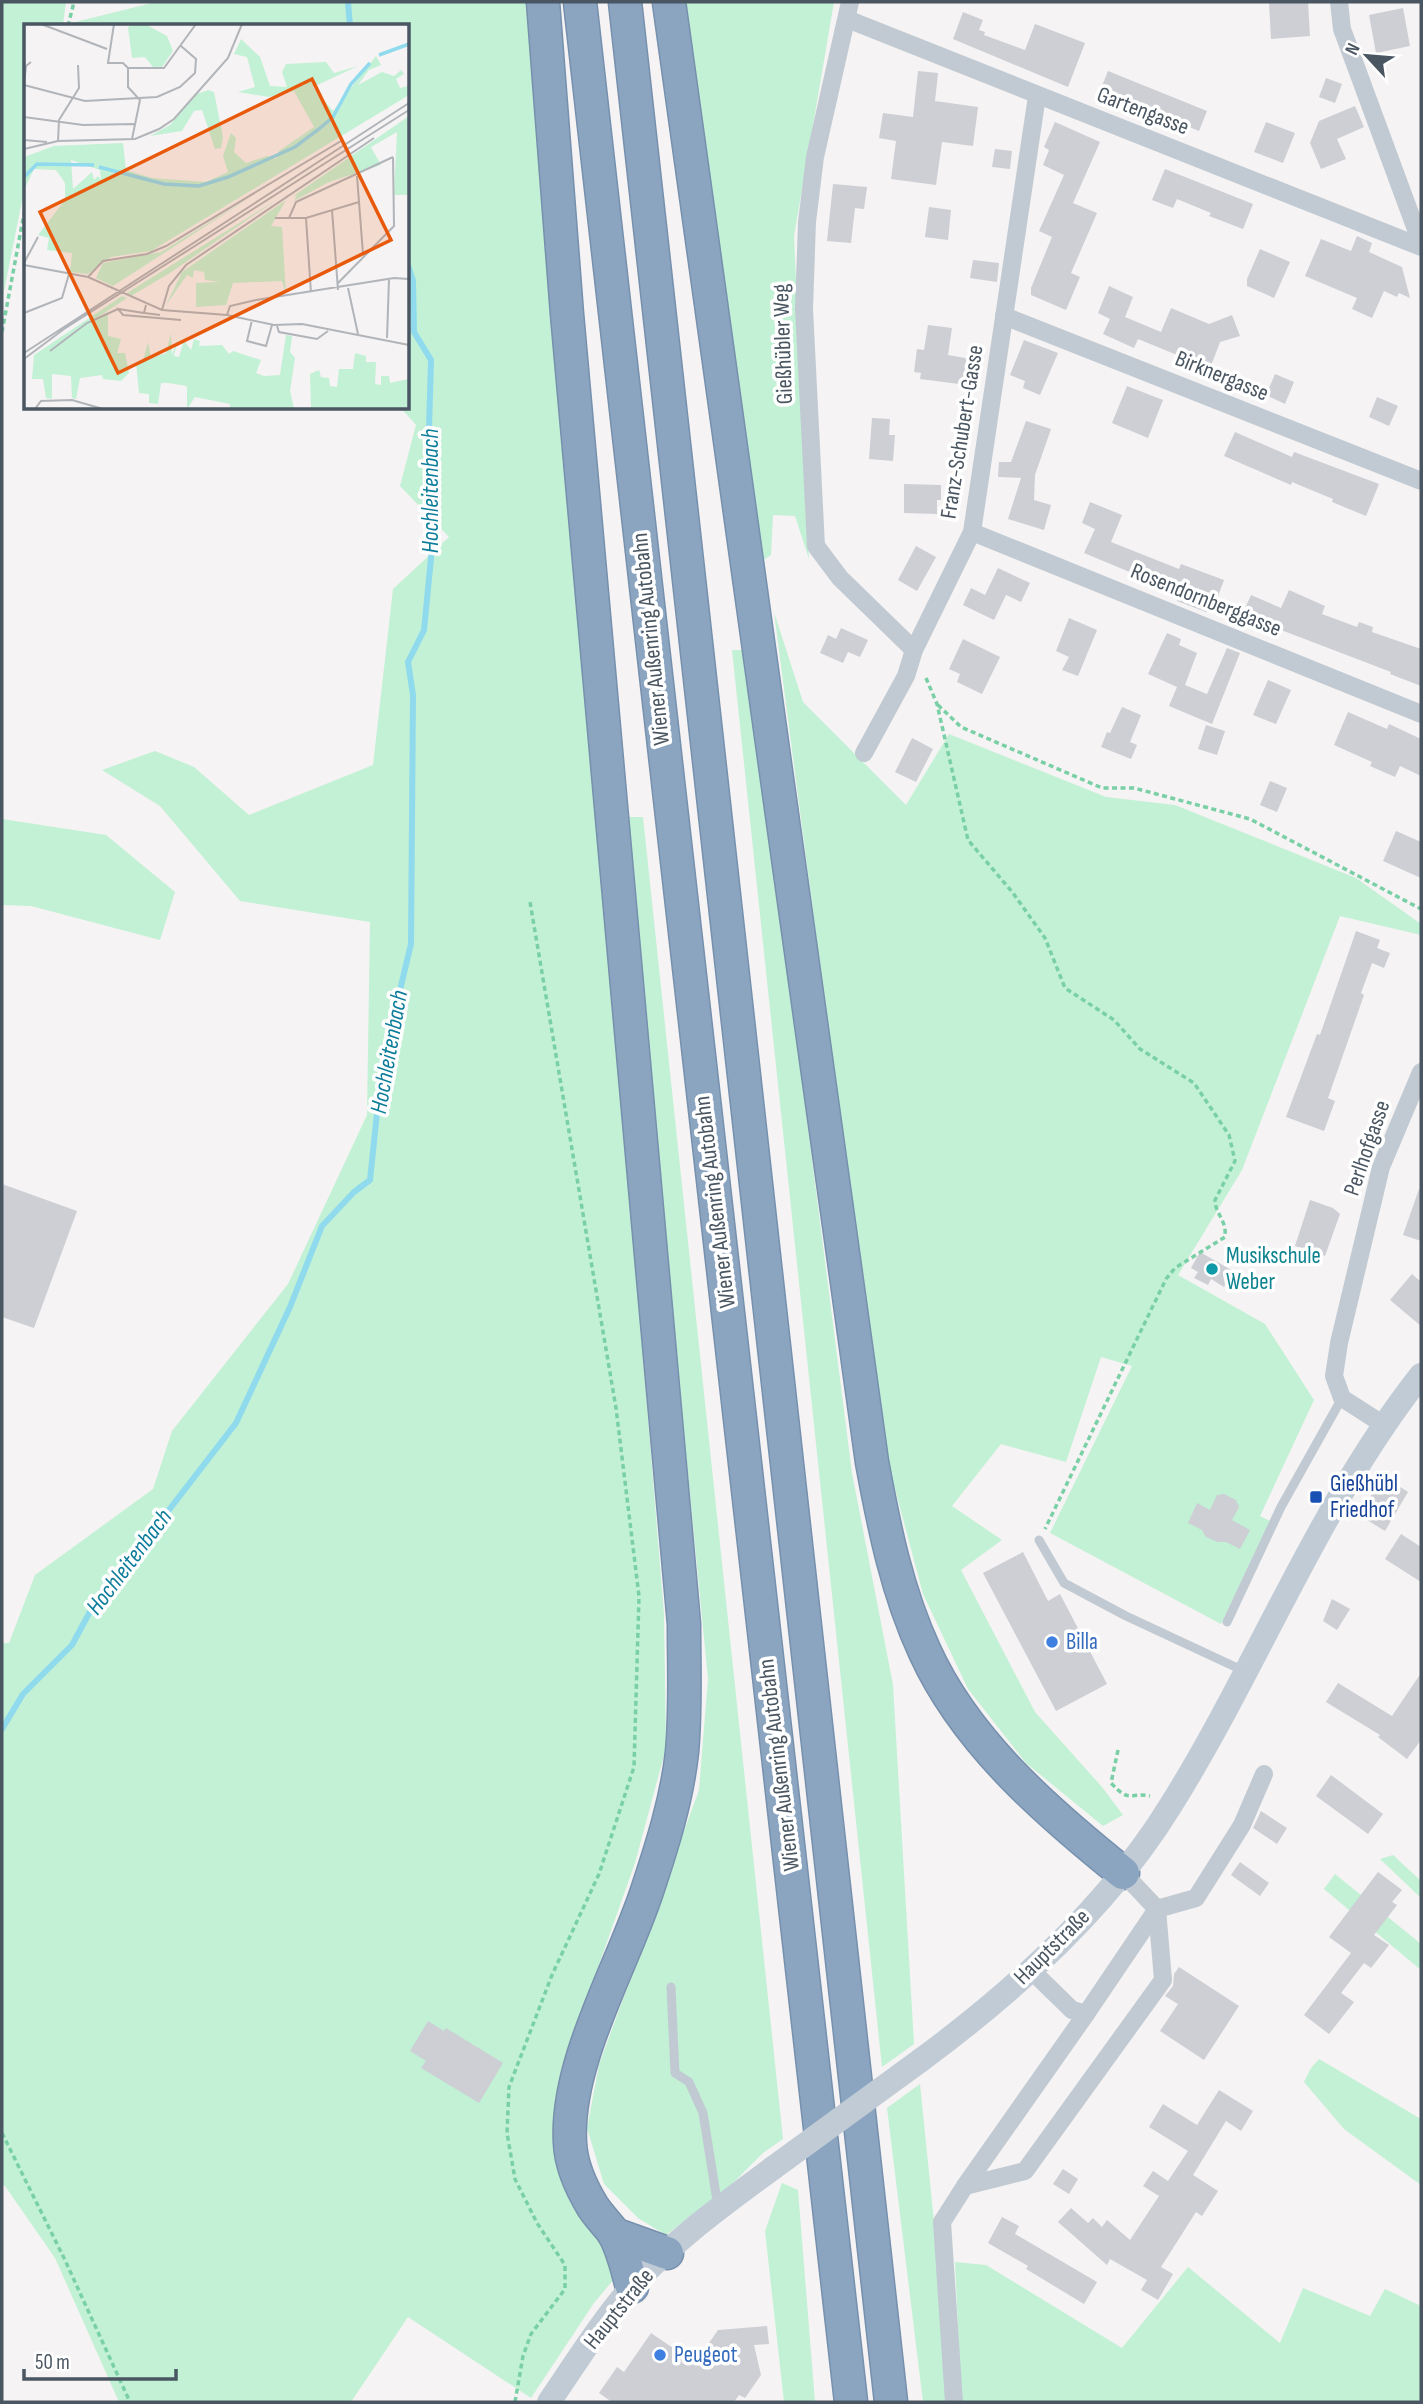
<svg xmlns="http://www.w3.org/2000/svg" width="1423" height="2404" font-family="'Sofia Sans Condensed',sans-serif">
	<rect width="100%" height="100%" fill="#f5f3f3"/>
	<g fill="#c3f1d5">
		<polygon points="2,2 66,2 63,25 156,2 526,2 605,893 664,1614 666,1748 635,1863 569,2049 556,2119 615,2278 594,2303 531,2398 408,2317 351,2402 119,2402 55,2258 5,2186 2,2184 2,1643 9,1643 35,1575 153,1489 172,1431 288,1284 367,1115 370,922 240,901 160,806 102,770 155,751 194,767 249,815 373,765 393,589 449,537 400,486 416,425 401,408 408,408 408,26 26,26 26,181 2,301"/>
		<polygon points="680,2 834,2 794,236 809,559 795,516 773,515 771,555 761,562"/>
		<polygon points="774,612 803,702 906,805 949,734 1106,797 1175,805 1356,878 1421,924 1421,935 1340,916 1242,1170 1178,1275 1265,1324 1314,1400 1260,1516 1270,1521 1221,1624 1050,1533 1132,1366 1101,1357 1066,1462 1001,1444 952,1506 1002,1540 961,1570 1035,1712 1102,1787 1123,1815 1103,1826 1026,1763 968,1689 923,1594 882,1440"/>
		<polygon points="732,650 747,650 852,1473 893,1685 914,2044 882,2067"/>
		<polygon points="624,817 643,817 783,2139 763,2153 730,2186 666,2235 638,2218 604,2184 587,2128 599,2065 699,1790 708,1679"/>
		<polygon points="2,819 106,835 175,892 160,940 31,906 2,905"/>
		<polygon points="1393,1855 1421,1881 1421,1898 1380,1859"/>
		<polygon points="1335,1874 1421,1944 1421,1970 1324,1889"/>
		<polygon points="1319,2059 1421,2119 1421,2185 1344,2129 1304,2082 1311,2068"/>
		<polygon points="920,2084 938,2261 960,2370 955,2262 986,2265 1122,2348 1188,2267 1280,2343 1303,2288 1370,2316 1385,2289 1421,2306 1421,2402 923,2402 887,2108"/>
		<polygon points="782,2183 798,2190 815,2402 784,2402 765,2231"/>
	</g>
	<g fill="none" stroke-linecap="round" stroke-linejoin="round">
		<g stroke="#90daee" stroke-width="6">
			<polyline points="348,2 350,26"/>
			<polyline points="2,1729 23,1694 72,1645 99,1595 125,1567 236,1423 290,1307 322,1226 354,1192 370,1180 382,1065 411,944 413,695 408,662 424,630 435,517 428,464 431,360 414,332 413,281 408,265"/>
		</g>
	</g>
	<g fill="#cdcfd5">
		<polygon points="1269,2 1308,2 1310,36 1271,39"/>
		<polygon points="1403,8 1410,46 1376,53 1369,15"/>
		<polygon points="963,12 983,20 979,30 985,32 984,35 1025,50 1035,24 1085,43 1068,87 953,39"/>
		<polygon points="918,71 938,73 935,101 978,107 973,146 942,142 936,185 891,179 896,141 879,138 883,113 913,117"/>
		<polygon points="1108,71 1207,111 1199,131 1155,113 1151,122 1096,101"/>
		<polygon points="1326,78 1342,84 1335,103 1319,97"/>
		<polygon points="1355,106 1364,127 1337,139 1346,159 1321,169 1310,143 1319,121"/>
		<polygon points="1055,122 1100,142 1073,203 1097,213 1071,273 1080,277 1066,310 1031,295 1031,288 1052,237 1039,231 1064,175 1043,165 1049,150 1044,147"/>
		<polygon points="1266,122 1295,133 1283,163 1254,152"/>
		<polygon points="995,149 1012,151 1010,169 992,167"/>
		<polygon points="1165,169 1253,204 1243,229 1209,216 1211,213 1177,199 1173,208 1152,200"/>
		<polygon points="833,184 867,187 864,209 855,208 851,243 827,241"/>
		<polygon points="929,207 951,210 948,240 925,237"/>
		<polygon points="1357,236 1372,243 1369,252 1402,267 1410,298 1399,293 1397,297 1384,291 1372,318 1352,309 1357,298 1305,276 1321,239 1351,251"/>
		<polygon points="1260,249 1290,262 1274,298 1247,286 1247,279"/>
		<polygon points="973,260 999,263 997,282 970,278"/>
		<polygon points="1109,286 1133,297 1125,317 1161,332 1171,308 1209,324 1232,315 1240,336 1220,342 1209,371 1186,361 1187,359 1138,339 1134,348 1103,334 1110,319 1098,313"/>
		<polygon points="928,325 952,328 948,355 971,359 967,385 920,379 921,373 914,372 917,349 924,350"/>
		<polygon points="1024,340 1058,353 1040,395 1023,388 1025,381 1010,375"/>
		<polygon points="1275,374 1294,382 1285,404 1266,395"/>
		<polygon points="1127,386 1163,400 1148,438 1112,423"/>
		<polygon points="1377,397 1398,406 1389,426 1369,417"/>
		<polygon points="872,418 890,419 889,435 895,435 893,461 869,459"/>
		<polygon points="1026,421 1051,429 1035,475 1034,500 1051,505 1044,530 1008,519 1021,478 998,477 999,462 1011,462"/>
		<polygon points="1235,432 1292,457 1294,452 1379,484 1366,516 1332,502 1333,499 1292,482 1291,485 1224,456"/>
		<polygon points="904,484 941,485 941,500 937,500 937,514 904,513"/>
		<polygon points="1090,502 1122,515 1111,542 1179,569 1181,564 1224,580 1212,612 1206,612 1177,601 1180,593 1084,553 1095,529 1082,523"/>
		<polygon points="916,546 936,557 917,591 898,580"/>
		<polygon points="998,568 1030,583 1021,602 1006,595 994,620 963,605 971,588 985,595"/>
		<polygon points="1289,590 1325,606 1322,614 1357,627 1359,622 1373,627 1372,632 1421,649 1421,686 1390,674 1391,672 1242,615 1251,595 1281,608"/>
		<polygon points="1069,618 1097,630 1078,676 1062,670 1069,657 1056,651"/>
		<polygon points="841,628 868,640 860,657 848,652 843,663 820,653 828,635 836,639"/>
		<polygon points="1167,633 1181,639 1179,645 1197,653 1185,685 1207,694 1227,648 1240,653 1212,724 1169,706 1177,687 1148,674"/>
		<polygon points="963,639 1000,657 982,694 957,682 960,674 949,669"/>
		<polygon points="1268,680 1291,690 1276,724 1253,715"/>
		<polygon points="1122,707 1141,715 1130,742 1137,745 1131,759 1101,747 1107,732 1110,733"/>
		<polygon points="1348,712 1387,729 1389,724 1421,739 1421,776 1400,766 1395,777 1370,766 1372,762 1334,745"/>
		<polygon points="1206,725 1225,731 1217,755 1198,749"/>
		<polygon points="912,738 933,749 916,782 895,772"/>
		<polygon points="1270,781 1287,788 1277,812 1260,805"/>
		<polygon points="1396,831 1421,842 1421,878 1383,861"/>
		<polygon points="1356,931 1380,940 1377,948 1390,953 1384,968 1372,963 1361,993 1364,995 1328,1098 1335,1101 1324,1131 1286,1117 1317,1034 1320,1035"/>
		<polygon points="2,1184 77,1211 34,1328 2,1317"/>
		<polygon points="1419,1189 1421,1189 1421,1241 1403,1235"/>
		<polygon points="1310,1200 1333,1208 1340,1214 1325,1256 1295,1246"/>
		<polygon points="1200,1252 1233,1271 1224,1287 1211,1279 1208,1285 1194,1278 1198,1272 1191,1268"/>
		<polygon points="1412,1274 1421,1282 1421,1326 1390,1300"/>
		<polygon points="1383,1476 1408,1492 1385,1531 1359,1515"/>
		<polygon points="1224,1494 1236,1500 1239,1507 1232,1520 1250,1530 1240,1549 1226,1542 1218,1542 1206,1537 1202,1530 1188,1523 1197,1503 1210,1510 1217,1495"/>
		<polygon points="1401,1534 1421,1547 1421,1582 1385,1559"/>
		<polygon points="1023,1552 1048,1601 1060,1594 1107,1684 1056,1711 983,1573"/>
		<polygon points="1332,1599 1350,1609 1337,1630 1323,1621"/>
		<polygon points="1421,1673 1421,1740 1407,1759 1378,1737 1380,1735 1326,1702 1338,1683 1392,1716"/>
		<polygon points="1331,1775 1383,1814 1368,1834 1316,1796"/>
		<polygon points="1261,1811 1287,1828 1277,1844 1253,1828"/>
		<polygon points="1240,1862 1269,1883 1260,1896 1231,1875"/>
		<polygon points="1378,1872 1402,1890 1392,1902 1397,1905 1374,1935 1389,1945 1371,1968 1364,1963 1341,1993 1354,2002 1329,2034 1304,2015 1351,1953 1329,1937"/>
		<polygon points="1179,1967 1239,2006 1204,2060 1160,2031 1178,2004 1165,1996 1173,1986 1174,1974"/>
		<polygon points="428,2021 444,2031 446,2028 503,2063 479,2103 421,2068 426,2061 410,2051"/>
		<polygon points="1219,2090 1253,2111 1241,2131 1226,2121 1193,2175 1218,2191 1202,2216 1196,2212 1161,2267 1173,2274 1158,2300 1141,2290 1147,2280 1110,2259 1107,2265 1058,2222 1071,2208 1088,2223 1093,2218 1102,2227 1107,2220 1130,2240 1159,2196 1143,2186 1153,2171 1168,2181 1188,2151 1149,2127 1163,2104 1197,2125"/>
		<polygon points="1063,2169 1078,2179 1069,2194 1053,2184"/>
		<polygon points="1002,2217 1019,2226 1015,2234 1097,2282 1084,2304 1026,2269 1028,2266 988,2243"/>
		<polygon points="767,2326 769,2344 754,2345 761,2375 745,2398 739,2395 734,2402 612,2402 599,2393 617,2367 624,2372 651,2333 695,2363 718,2330"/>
	</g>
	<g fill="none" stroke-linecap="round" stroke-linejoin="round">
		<defs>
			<g id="highway">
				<path d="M543,2L567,314L684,1624C684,1667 686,1709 682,1752C677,1799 662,1846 647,1891C622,1967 565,2063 570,2143C571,2165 582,2189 593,2207C599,2216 607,2224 613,2232C623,2249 627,2269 632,2287"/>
				<polyline points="580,2 851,2402"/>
				<polyline points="625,2 891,2402"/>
				<path d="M669,2L872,1462C884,1527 897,1592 925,1652C966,1742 1047,1812 1123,1873"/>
				<polyline points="614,2234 667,2253"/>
			</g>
		</defs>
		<use href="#highway" stroke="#7690ad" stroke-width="35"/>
		<g stroke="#7ad0a6" stroke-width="3.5" stroke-dasharray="5 3.5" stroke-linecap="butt">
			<polyline points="68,26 74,2"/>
			<polyline points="2,332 26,203"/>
			<path d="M926,678L937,704L968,840L1013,893L1045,938L1065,988L1114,1020L1140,1049L1194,1083L1229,1135L1235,1161L1215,1200C1215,1214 1227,1220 1225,1237L1175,1268L1166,1279L1045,1529"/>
			<polyline points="938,705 961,727 1102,788 1134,788 1250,819 1421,909"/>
			<path d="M1118,1750L1111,1783C1131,1804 1128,1792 1150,1796"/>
			<polyline points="2,2133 64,2258 130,2402"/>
			<polyline points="515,2402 523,2356 531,2334 565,2289 565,2265 537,2223 515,2179 507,2133 509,2087 552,1975 599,1874 634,1767 639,1596 616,1408 530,902"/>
		</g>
		<g stroke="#c1cad2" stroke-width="9">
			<polyline points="1039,1540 1064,1583 1126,1616 1244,1671"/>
			<polyline points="1227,1622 1281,1507 1342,1398"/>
			<polyline points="671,1987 675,2073 689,2082 703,2113 718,2207"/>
		</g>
		<g stroke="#c1cad2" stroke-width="18">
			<polyline points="850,2 815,157 807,222 804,309 816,546 840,578 914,650"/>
			<polyline points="1339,2 1342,29 1421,243"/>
			<polyline points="847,19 1421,247"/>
			<polyline points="1004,316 1421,481"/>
			<polyline points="972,532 1421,714"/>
			<polyline points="864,753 906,676 914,650 972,532 1037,96"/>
			<polyline points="1384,1425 1342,1398 1334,1376 1339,1343 1381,1167 1421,1072"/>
			<polyline points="1032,1971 1072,2010 1086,2014 1157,1909 1123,1873"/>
			<polyline points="1086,2014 965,2186 1025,2171 1163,1980 1157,1909 1196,1898 1242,1825 1264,1774"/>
			<polyline points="954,2402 942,2222 965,2186"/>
		</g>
		<g stroke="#c1cbd6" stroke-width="24">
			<path d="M921,2060C1016,1990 1109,1906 1171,1805C1259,1664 1318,1506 1421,1375"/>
			<path d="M549,2402C575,2364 600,2324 630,2289C671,2242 723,2205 773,2168"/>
		</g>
		<use href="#highway" stroke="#8ba5c1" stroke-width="32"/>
		<polyline stroke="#c1cbd6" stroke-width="24" points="773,2168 921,2060"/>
	</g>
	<circle fill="#0f9aa8" stroke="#fff" stroke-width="2.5" cx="1212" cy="1269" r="7"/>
	<rect fill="#1a4fb4" stroke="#fff" stroke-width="2.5" x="1309" y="1490" width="14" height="14" rx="3.5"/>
	<g fill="#3f7fe0" stroke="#fff" stroke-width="2.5">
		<circle cx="1052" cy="1642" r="7"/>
		<circle cx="660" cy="2355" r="7"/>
	</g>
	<g text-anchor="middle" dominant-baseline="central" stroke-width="7" stroke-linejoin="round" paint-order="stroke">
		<g font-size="23" fill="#4a5661" stroke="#fff">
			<text transform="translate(1143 111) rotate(21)">Gartengasse</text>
			<text transform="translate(783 344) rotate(-92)">Gießhübler Weg</text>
			<text transform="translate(1222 376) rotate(22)">Birknergasse</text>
			<text transform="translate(962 432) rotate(-81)">Franz-Schubert-Gasse</text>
			<text transform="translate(1206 600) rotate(22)">Rosendornberggasse</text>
			<text transform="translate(651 639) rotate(-96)">Wiener Außenring Autobahn</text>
			<text transform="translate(1367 1148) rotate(-71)">Perlhofgasse</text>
			<text transform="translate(715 1202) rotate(-97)">Wiener Außenring Autobahn</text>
			<text transform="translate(779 1765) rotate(-97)">Wiener Außenring Autobahn</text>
			<text transform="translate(1052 1947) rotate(-45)">Hauptstraße</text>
			<text transform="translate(619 2309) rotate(-51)">Hauptstraße</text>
		</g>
		<g font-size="23" fill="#0d838f" stroke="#fff" text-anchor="start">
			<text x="1226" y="1256">Musikschule<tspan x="1226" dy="26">Weber</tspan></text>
		</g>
		<g font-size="23" fill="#164399" stroke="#fff" text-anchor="start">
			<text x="1330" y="1484">Gießhübl<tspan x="1330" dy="26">Friedhof</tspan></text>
		</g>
		<g font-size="23" fill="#366cbe" stroke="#fff" text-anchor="start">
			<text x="1066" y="1642">Billa</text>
			<text x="674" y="2355">Peugeot</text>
		</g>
		<g font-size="24" font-style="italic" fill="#0c7c9b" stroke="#fff">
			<text transform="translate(430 491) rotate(-90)">Hochleitenbach</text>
			<text transform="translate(389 1052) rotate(-80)">Hochleitenbach</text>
			<text transform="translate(129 1562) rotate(-53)">Hochleitenbach</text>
		</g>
	</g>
	<g transform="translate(24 24)">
		<rect width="385" height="385" fill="#f5f3f3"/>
		<path d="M108,0H121L143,12L149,27L138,43H129L121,33L108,34L104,3ZM217,15L236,33L246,62L263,63L258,48L262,40L302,38L310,49L334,42L289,63L309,87L352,32L357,41L345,46L334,61L358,48L370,52L377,46L380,50L372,55L376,64L385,62V71L127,227L87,233L64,250L46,248L48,229L23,226L25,214L14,211L41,176V159L32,146L10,145L0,166V133L30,122L99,119L102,146L128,154L182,158L204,148L199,132L207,109L212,114L210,128L222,139L243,132L252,135L255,127L290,103L270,67L245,73L214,68L231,63L223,33L210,30ZM47,136L76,146L77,156L74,152L70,156L68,148L49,165ZM184,66L190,68L199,113L197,124L191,125L178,86L170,87L158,107L126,112L146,101L173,70ZM385,92V171H370L373,108L347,123L357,141L305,158L270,177L273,171L268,173ZM230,171L89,262L72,254L79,239L137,228ZM255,174L146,249L107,272L103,269ZM262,176L247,202L258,203L262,270L258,257L209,259L202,281L172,283V259L196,258L181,256L180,248L170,246L169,254L163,251L142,281L158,248ZM98,272L103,274L73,294L84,288V312L97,315L93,329H101L105,349L97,357L79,355L78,351L56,354L52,375L48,374L47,352L28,350V375L22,374L19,355H8L10,331ZM147,309L148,331L154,314L150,332L155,333L160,316L167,326L170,315L176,317L175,322L198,321L205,330L209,327L237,336L232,349L240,352L256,351L262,311L268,312L266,328L271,334L266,367L270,384H287L286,350L295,346L297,353L305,354L306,362L313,363L315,345H329L331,329L342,332V338H352L351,360L357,361V352H365L366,359L385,355V385H206V380L171,373L163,385V362L144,359H137L134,380L125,379V370L115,369L112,339L119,337L124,318L127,334L142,329Z" fill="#c3f1d5" fill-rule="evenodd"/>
		<path fill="none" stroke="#90daee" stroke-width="3.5" d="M355,31L385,20M75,143L140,160L175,162L204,153L271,123L295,105L309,93L327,60L346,39M0,153L13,140L70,141"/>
		<path fill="none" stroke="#b1b4b9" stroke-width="2" d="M17,0L83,25M90,0L84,39H99L104,44M104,44H140L172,0M104,44V63L116,76L108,115M0,61L61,77L133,73L156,63L171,49L172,35L157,22M0,61L2,42L7,38M0,93L59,101L110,100M0,116L23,118M34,117L35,96L55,64L54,41M0,125L34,117L111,115L135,105L150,95L204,34L218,0M333,152L339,230M308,186L314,266M251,194H282L335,178M265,194L272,178L369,133M282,194L287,269M0,239L14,213M0,241L64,253L138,286L203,291L250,301L278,300L385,321M64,253L79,237L123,230L142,222L317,117M314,259L370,202L369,133M324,264L334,310M122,281L120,289L136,291M138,286L145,262L162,241L350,114M0,289L38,274L45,250M120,289L94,285L99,291L157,296M203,291L206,282L232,276L370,254L385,255M228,296L223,317L242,322L248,301M253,302L255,308L293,315L304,307M363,314L365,255M26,327L63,299L94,285M0,329L385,79M0,335L40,305L385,86M11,385L17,377L48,376L79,385"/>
		<path fill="#e8590c" fill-opacity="0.15" stroke="#e8590c" stroke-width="3.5" d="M288,55L367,216L94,349L16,188Z"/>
		<rect width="385" height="385" fill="none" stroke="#4a5661" stroke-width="3.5"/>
	</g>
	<rect width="1423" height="2404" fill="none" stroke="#4a5661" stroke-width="7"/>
	<g transform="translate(1367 56) rotate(296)" stroke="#ffffff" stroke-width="5" paint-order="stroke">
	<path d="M0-5L12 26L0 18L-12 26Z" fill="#4a5661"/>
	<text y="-10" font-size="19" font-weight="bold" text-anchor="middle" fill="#4a5661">N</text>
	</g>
	<path d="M24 2369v10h152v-10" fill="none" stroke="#4a5661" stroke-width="3.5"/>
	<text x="35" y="2369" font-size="21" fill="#4a5661" stroke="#ffffff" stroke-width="5" paint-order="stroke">50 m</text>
</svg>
